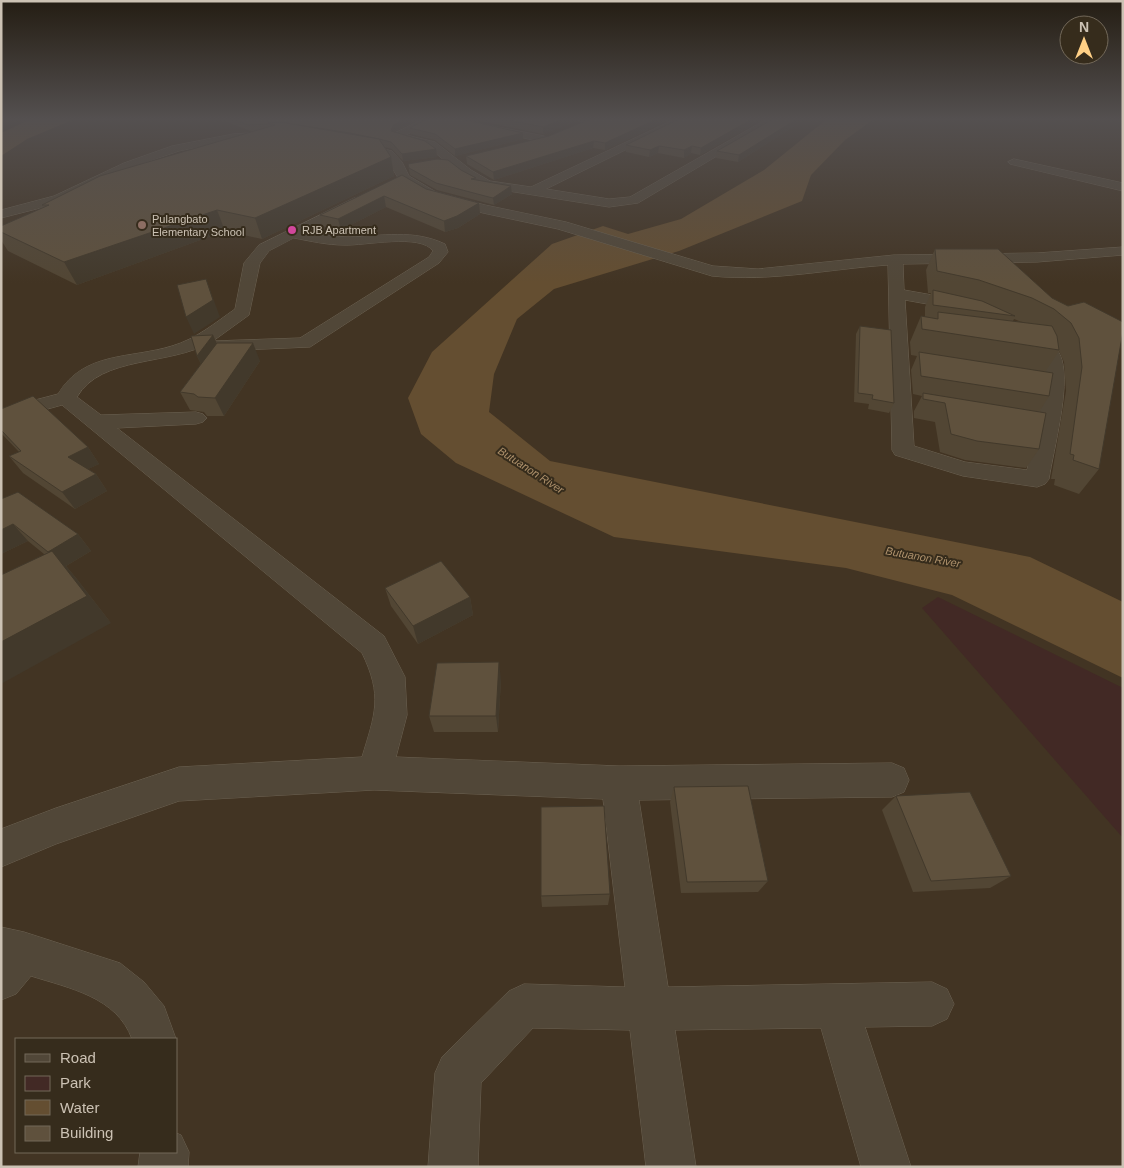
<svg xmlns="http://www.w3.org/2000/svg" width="1124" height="1168" font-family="Helvetica,sans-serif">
	<rect width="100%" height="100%" fill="#423423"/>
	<polygon fill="#422925" points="938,597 1123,688 1123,838 922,608"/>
	<g fill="#644e31">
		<polygon points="31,119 75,119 27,139 1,156 1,133"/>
		<polygon points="827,119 874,119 845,140 811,175 802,201 679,251 554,289 517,319 494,374 489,412 550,461 1030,557 1123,602 1123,678 952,595 846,568 614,537 456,463 421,434 408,398 432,352 552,244 603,226 628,234 681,219 764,170"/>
	</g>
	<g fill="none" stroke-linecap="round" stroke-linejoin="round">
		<defs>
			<g id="minor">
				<polygon points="424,119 437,119 406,135 435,142 471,170 490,181 531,187 675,119 688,119 546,189 609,199 630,197 767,119 779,119 638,203 609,207 483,187 463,176 427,146 394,137 395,133"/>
				<polygon points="574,119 595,119 596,121 591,124"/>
				<polygon points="487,125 544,136 549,139 544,142 483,130 482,128"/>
				<polygon points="269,132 274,135 273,137 233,140 179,151 132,167 64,202 1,218 1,210 54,196 124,163 172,146 233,134"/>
				<path d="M354,142L392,151L402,162L409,176L436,192L485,205L566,222L713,266L758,269L894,255L1037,253L1123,247V255L1037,262L903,264L904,290L966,301L972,302L974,306L972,310L966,311L905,300L914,446L965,462L1027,470C1032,446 1052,375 1041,355C1036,346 1024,344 1018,335L1021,331C1030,329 1035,332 1042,336C1051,342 1059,349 1062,360C1070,389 1054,448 1049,479L1045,484L1037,487L963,476L895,455L892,450L888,265C829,269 771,282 712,276L558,229L483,213L428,198L400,181L384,155L350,147V143Z"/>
				<polygon points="1014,159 1123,183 1123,191 1010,164 1008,162"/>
				<path d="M355,198L361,202L360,205L307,232C321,234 335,237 349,237C383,236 413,229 445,244L448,252L439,263L310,347L218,351L211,349L209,345L211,342C171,366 101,355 77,397L101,415L196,412L203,414L207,418L203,422L196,424L117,428L384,636L405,677L407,715L396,757L619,766L892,763L904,768L909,780L904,792L892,797L639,800L668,987L932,982L947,989L954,1004L947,1019L932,1026L865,1027L911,1167H861L821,1028L675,1030L696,1167H646L630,1030L533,1028L481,1083L478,1167H428L435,1073L442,1057L509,991L524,984L625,987L603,799L374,790L179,801L56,844L1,867V829L56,808L179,767L362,757C375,714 383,696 362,653L62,405L1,422V409L58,394C84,351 130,359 172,346C196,339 215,323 235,309L244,263L259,245ZM294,238C310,241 327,245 344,245C364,246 421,233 433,251L429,257L300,338L213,341L249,315L260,263L269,251Z"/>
				<path d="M1,927L24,932L120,963L144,982L164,1006L176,1039H132C117,997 69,988 31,976L16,994L1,1000Z"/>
				<polygon points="176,1133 181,1135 189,1152 188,1167 138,1167 140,1152 176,1152"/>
			</g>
		</defs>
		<use href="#minor" stroke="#6c6252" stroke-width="1"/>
		<use href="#minor" fill="#514738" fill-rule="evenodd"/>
	</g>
	<g fill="#524634" fill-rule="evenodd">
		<polygon points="219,119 420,119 394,132 436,149 437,157 403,161 392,149 385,147 391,157 394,176 262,239 225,231 77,285 8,251 1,240 1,226 44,207 42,205 253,131 251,131"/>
		<polygon points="471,119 581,119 543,134"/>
		<polygon points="590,119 670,119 605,150 593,148 494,180 467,164 466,156 549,136"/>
		<polygon points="763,119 700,155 691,153 684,158 658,153 649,157 626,152 626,145"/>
		<polygon points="798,124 738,162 716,158 717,151"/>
		<polygon points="410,128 523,133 523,139 455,156 435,140 411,134"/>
		<polygon points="408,164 461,170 476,178 476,180 512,194 494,205 437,190 410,175 409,170"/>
		<polygon points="402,175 426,189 479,203 480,214 458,228 445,232 386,207 341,230 322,226 320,215"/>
		<path d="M935,249L1068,306L1084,302L1099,469L1079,494L1054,485L1055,479H1051L1066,391L1064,362L1059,351L1045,372L1049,396L1039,412V449L1026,468L965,460L940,452L935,422L914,418V411L922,396L913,394L911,370L917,356L911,355L910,342L921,316L925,317V307L931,293H928L926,270ZM1014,319L1019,321L1022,322L1013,321Z"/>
		<polygon points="860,326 894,403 889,413 868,409 869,404 854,402 856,334"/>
		<polygon points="213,335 217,344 260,361 224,416 207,416 204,412 190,410 180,392 201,364 197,356"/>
		<polygon points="1,409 88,447 99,464 88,469 96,474 107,491 75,509 23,473 9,456 19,452 1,433"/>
		<polygon points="1,499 78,534 91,551 66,566 76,578 111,623 44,554 28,541 1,554"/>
		<polygon points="385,588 470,597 473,615 418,644 391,606"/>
		<polygon points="501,680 498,732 434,732 429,716"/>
		<polygon points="674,787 768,881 758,892 681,893 670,802"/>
		<polygon points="896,796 1011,876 990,888 913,892 882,810"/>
		<polygon points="610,894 608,905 542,907 541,896"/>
	</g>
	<g fill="#42392b">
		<polygon points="405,119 420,119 394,131 392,138 391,131 393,125"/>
		<polygon points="564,119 581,119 543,134 543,127"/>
		<polygon points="657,119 670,119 605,150 605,143"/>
		<polygon points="752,119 763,119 700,155 701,148"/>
		<polygon points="797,119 800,119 798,124 738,162 739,155"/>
		<polygon points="523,133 523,139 455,156 455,149"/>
		<polygon points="594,141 593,148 494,180 493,172"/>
		<polygon points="659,146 658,153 649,157 650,150"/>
		<polygon points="692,146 691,153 684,158 684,150"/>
		<polygon points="436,149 437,157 403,161 402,154"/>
		<polygon points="391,157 394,176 262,239 255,218"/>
		<polygon points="511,186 512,194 494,205 493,198"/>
		<polygon points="384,196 386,207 341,230 338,219"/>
		<polygon points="479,203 480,214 458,228 445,232 444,221"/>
		<polygon points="217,210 225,231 77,285 64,262"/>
		<polygon points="206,279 220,317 194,334 186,317"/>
		<polygon points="213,335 221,353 206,374 197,356"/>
		<polygon points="253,343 260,361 224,416 215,398"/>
		<polygon points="88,447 99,464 80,473 68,457"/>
		<polygon points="96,474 107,491 75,509 62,492"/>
		<polygon points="13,524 28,541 1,554 1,530"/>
		<polygon points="78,534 91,551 66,566 76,578 111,623 1,684 1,642 87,596 48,552"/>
		<polygon points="470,597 473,615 418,644 413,626"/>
		<polygon points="499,662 501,680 498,732 496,716"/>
	</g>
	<g fill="#5f513d" stroke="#42392b">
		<polygon points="234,119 405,119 393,125 391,131 425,141 436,149 402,154 391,142 379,139 350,133 280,122 268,123 268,124 248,125"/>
		<polygon points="427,119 462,119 523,133 455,149 435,134 410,128"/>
		<polygon points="503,119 564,119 543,127"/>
		<polygon points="590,119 657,119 605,143 594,141 493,172 466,156 549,136"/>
		<polygon points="679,119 752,119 701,148 692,146 684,150 659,146 650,150 626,145"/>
		<polygon points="773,119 797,119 739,155 717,151"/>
		<polygon points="280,122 379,139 391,157 255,218 217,210 64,262 1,232 1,226 49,205 42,205 100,176 275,125 268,123"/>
		<polygon points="437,159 448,160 461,170 476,178 471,179 511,186 493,198 485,196 436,183 409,168 408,164"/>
		<polygon points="402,175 426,189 479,203 457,216 444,221 384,196 338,219 320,215"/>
		<polygon points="935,249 998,249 1052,298 1068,306 1084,302 1123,322 1123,331 1099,469 1073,460 1074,455 1070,454 1082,367 1079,338 1071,323 1054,309 1032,298 979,280 937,271"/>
		<polygon points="206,279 213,300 186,317 177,285"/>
		<polygon points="933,290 982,301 1015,316 933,305"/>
		<polygon points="938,312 1052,326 1057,336 1059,350 922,329 921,316 938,319"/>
		<polygon points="860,326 891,330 894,403 872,399 873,395 858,393"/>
		<polygon points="213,335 197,356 191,336"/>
		<polygon points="217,343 253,343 215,398 198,397 194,394 180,392"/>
		<polygon points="919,352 1053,373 1049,396 921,376"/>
		<polygon points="923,393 1046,413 1039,449 977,441 951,434 945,403 923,399"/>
		<polygon points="33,396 88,447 68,457 96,474 62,492 9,456 21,451 1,430 1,409"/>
		<polygon points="18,492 78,534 48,552 13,524 1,530 1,499"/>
		<polygon points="52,551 87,596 1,642 1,575"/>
		<polygon points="441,561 470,597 413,626 385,588"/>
		<polygon points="499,662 496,716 429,716 437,663"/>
		<polygon points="748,786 768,881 687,882 674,787"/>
		<polygon points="970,792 1011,876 931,881 896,796"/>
		<polygon points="604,806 610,894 541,896 541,807"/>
	</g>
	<linearGradient id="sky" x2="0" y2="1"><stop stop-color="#241d13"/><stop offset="0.42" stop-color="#545050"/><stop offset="1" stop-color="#545050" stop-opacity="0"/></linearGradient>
	<rect width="1124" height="283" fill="url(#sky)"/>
	<circle fill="#8d6e63" stroke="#362c1c" stroke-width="2" cx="142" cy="225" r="5"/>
	<circle fill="#d1479c" stroke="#362c1c" stroke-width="2" cx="292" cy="230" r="5"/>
	<g text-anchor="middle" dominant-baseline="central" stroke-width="4" stroke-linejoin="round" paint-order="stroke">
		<g font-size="11" fill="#ccc2b4" stroke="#362c1c" text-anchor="start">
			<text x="152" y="219">Pulangbato<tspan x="152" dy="13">Elementary School</tspan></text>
			<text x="302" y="230">RJB Apartment</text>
		</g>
		<g font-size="11" font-style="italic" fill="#ad906b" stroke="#362c1c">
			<text transform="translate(531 470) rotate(33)">Butuanon River</text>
			<text transform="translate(923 557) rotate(10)">Butuanon River</text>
		</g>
	</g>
	<rect width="1124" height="1168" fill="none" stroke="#ccc2b4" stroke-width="5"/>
	<rect x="15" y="1038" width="162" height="115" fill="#362c1c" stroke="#726859"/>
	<rect x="25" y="1054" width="25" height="8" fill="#514738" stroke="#726859"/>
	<text x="60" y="1063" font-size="15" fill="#ccc2b4">Road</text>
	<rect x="25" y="1076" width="25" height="15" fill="#422925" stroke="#726859"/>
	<text x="60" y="1088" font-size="15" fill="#ccc2b4">Park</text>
	<rect x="25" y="1100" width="25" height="15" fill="#644e31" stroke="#726859"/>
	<text x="60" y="1113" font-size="15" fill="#ccc2b4">Water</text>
	<rect x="25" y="1126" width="25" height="15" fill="#5f513d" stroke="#726859"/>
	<text x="60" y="1138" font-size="15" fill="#ccc2b4">Building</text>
	<g transform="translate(1084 40)"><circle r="24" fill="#362c1c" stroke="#726859"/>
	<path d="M0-4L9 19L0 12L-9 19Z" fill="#ffd086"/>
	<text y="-8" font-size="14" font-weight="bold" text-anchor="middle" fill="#ccc2b4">N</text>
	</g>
</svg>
